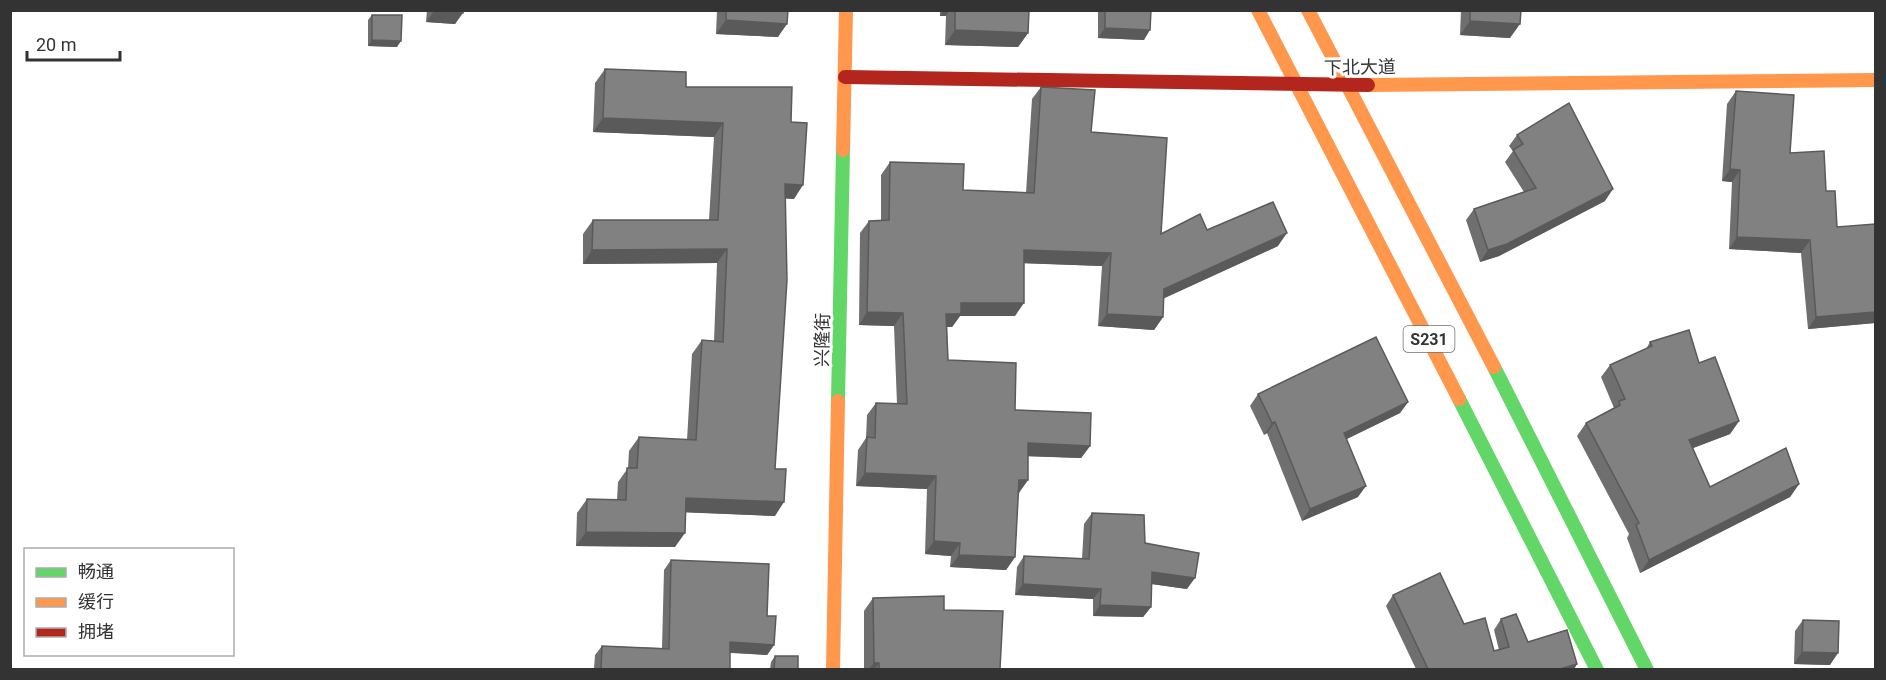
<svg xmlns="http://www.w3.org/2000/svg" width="1886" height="680" font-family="Roboto,'Noto Sans SC',sans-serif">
	<rect width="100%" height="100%" fill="#fff"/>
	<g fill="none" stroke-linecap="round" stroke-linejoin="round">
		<g stroke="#63d668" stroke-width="14">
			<polyline points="1494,367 1647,670"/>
			<polyline points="1459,399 1597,670"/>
			<polyline points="838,401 843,150"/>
		</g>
		<g stroke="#ff974d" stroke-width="14">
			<polyline points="1258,10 1459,399"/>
			<polyline points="1308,10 1494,367"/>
			<polyline points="1368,85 1876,80"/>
			<polyline points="843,150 846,10"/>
			<polyline points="833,670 838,401"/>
		</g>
		<polyline stroke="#b3261e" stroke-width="14" points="845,77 1368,85"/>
	</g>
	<g fill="#6f6f6f">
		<polygon points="427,10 463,10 455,24 426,22"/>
		<polygon points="717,10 788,10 778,37 716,34"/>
		<polygon points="940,10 1029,10 1028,33 1018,47 945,45 946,16 940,16"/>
		<polygon points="1098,10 1151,10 1144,40 1098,38"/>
		<polygon points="1461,10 1521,10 1510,38 1460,35"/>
		<polygon points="372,15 397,47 368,46 368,20"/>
		<polygon points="605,69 686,87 791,122 794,199 785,198 775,469 775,516 685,512 675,547 576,546 577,513 587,499 617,500 618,482 628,468 629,451 639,437 687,440 692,354 702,340 714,341 717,263 583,264 583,234 593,220 709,220 714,137 593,132 595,83"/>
		<polygon points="1041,87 1091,132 1161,234 1207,230 1278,246 1164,298 1163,317 1154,330 1098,326 1102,266 1024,263 1015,316 960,316 952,327 947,327 948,360 1015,410 1090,446 1081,458 1028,456 1028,480 1018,493 1015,557 1006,570 950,567 951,556 925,554 927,489 856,486 858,450 866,438 867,415 876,403 897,404 894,326 859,325 860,233 869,221 881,220 881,175 890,162 963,190 1026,193 1032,99"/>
		<polygon points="1736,91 1790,153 1826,191 1837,227 1875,323 1808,329 1801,253 1729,249 1732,182 1722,181 1727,104"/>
		<polygon points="1517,135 1605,201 1499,256 1480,262 1466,220 1474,209 1524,192 1505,162 1513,151 1509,146"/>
		<polygon points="1650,342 1699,363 1739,421 1730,434 1693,448 1710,487 1799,484 1790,497 1640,573 1627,538 1629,534 1577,436 1586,423 1614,408 1601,377 1610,365 1646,349"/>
		<polygon points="1258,394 1408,402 1400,413 1347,439 1358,497 1302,521 1267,433 1264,435 1250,406"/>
		<polygon points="1092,513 1145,543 1187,589 1152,584 1151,607 1143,617 1093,616 1093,599 1015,595 1017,567 1024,556 1082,559 1084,524"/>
		<polygon points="671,560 767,616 774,645 767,655 730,653 730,669 594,669 595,655 602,646 662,648 664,570"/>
		<polygon points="1393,595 1464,624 1494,651 1499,650 1494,630 1501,619 1528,642 1577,664 1574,669 1416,669 1386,606"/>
		<polygon points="873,598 944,610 1000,669 864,669 864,611"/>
		<polygon points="1803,620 1830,665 1794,664 1795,631"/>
		<polygon points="775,656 798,669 770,669 771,662"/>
	</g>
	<g fill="#5a5a5a">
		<polygon points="943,10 949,10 946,16 940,16"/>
		<polygon points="434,11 463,13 455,24 426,22"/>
		<polygon points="726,20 787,24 778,37 716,34"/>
		<polygon points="1470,21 1520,24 1510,38 1460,35"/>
		<polygon points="1105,28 1150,30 1144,40 1098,38"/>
		<polygon points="955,30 1028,33 1018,47 945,45"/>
		<polygon points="372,40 401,41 397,47 368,46"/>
		<polygon points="603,118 723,123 714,137 593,132"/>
		<polygon points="1730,169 1740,170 1732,182 1722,181"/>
		<polygon points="785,184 803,185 794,199 775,198"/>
		<polygon points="1613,189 1605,201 1499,256 1480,262 1488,250"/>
		<polygon points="1287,233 1278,246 1156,302 1164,289"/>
		<polygon points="1737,237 1810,240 1801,253 1729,249"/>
		<polygon points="727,249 717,263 583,264 592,250"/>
		<polygon points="1024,250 1111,253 1102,266 1015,263"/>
		<polygon points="961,303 1024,303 1015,316 960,316 952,327 937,327 946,314"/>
		<polygon points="867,312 903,313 894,326 859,325"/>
		<polygon points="1875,312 1875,323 1808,329 1816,317"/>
		<polygon points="1107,314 1163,317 1154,330 1098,326"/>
		<polygon points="1408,402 1400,413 1336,444 1344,433"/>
		<polygon points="1739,421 1730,434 1680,453 1689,440"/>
		<polygon points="1275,422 1267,433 1264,435 1272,423"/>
		<polygon points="1028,443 1090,446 1081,458 1020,456"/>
		<polygon points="865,473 936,476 927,489 856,486"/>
		<polygon points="1019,480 1028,480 1019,493 1010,493"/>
		<polygon points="1799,484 1790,497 1640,573 1649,560"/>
		<polygon points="1366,486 1358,497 1302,521 1310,509"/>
		<polygon points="686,498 784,502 775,516 676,512"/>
		<polygon points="586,532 685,533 675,547 576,546"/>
		<polygon points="934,541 960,543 951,556 925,554"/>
		<polygon points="959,555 1015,557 1006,570 950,567"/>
		<polygon points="1152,572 1195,578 1187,589 1144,583"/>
		<polygon points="1023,584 1101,589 1093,599 1015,595"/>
		<polygon points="1100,605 1151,607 1143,617 1093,616"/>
		<polygon points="730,642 774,645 767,655 723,652"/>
		<polygon points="1802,652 1838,653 1830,665 1794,664"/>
		<polygon points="874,663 879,663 875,669 869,669"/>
		<polygon points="1577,664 1574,669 1560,669"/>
	</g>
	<g fill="#818181" stroke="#5a5a5a" stroke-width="1.5">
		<polygon points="434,10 463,10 463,13"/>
		<polygon points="726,10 788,10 787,24 726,20"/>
		<polygon points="955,10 1029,10 1028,33 955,30"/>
		<polygon points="1105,10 1151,10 1150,30 1105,28"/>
		<polygon points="1470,10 1521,10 1520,24 1470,21"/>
		<polygon points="372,15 402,15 401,41 372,40"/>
		<polygon points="605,69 686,72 686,87 792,87 791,122 807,123 803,185 785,184 787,280 775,469 786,469 784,502 686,498 685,533 586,532 587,499 626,500 627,468 637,468 639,437 696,440 702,340 723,342 727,249 592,250 593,220 718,220 723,123 603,118"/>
		<polygon points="1041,87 1095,90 1091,132 1167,138 1161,234 1200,214 1207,230 1273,202 1287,233 1164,289 1163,317 1107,314 1111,253 1024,250 1024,303 961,303 961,314 946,314 948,360 1016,363 1015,410 1091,413 1090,446 1028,443 1028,480 1019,480 1015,557 959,555 960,543 934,541 936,476 865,473 867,437 875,438 876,403 907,404 903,313 867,312 869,221 889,220 890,162 964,164 963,190 1034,193"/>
		<polygon points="1736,91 1794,95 1790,153 1824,151 1826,191 1835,191 1837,227 1875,224 1875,312 1816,317 1810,240 1737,237 1740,170 1730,169"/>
		<polygon points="1569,103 1613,189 1507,244 1488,250 1474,209 1536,188 1513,150 1523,144 1517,135"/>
		<polygon points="1689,330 1699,363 1715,357 1739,421 1689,440 1710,487 1786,448 1799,484 1649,560 1636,525 1639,523 1586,423 1620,405 1619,401 1625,399 1610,365 1652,346 1650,342"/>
		<polygon points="1376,337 1408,402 1344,433 1366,486 1310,509 1275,422 1272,423 1258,394"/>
		<polygon points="1092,513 1144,515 1145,543 1199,553 1195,578 1152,572 1151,607 1100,605 1101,589 1023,584 1024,556 1089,559"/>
		<polygon points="671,560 769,564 767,616 776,616 774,645 730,642 730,669 601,669 602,646 669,649"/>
		<polygon points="1440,573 1464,624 1485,618 1494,651 1509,647 1501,619 1516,614 1528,642 1567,630 1577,664 1560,669 1428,669 1393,595"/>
		<polygon points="944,596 944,610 1003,611 1000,669 879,669 879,663 874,663 873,598"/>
		<polygon points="1803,620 1839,621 1838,653 1802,652"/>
		<polygon points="775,656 798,656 798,669 774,669"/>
	</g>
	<g text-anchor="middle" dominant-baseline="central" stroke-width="6" stroke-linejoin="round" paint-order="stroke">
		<rect fill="#fff" stroke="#707070" stroke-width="1.5" x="1403.5" y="326" width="51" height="26" rx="4.5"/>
		<g font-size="16" font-weight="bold" fill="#333">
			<text x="1429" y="339">S231</text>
		</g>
		<g font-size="18" fill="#333" stroke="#fff">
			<text transform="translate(1360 67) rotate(-1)">下北大道</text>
			<text transform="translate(822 340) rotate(-89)">兴隆街</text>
		</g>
	</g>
	<rect width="1886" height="680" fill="none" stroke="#333333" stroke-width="24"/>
	<rect x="24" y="548" width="210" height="108" fill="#ffffff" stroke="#adadad" stroke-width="1.5"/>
	<rect x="36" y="568" width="30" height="9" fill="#63d668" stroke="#adadad" stroke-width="1.5"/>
	<text x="78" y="578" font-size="18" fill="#333333">畅通</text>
	<rect x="36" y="598" width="30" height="9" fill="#ff974d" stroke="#adadad" stroke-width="1.5"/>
	<text x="78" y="608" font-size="18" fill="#333333">缓行</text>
	<rect x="36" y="628" width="30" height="9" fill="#b3261e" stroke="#adadad" stroke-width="1.5"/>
	<text x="78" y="638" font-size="18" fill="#333333">拥堵</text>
	<path d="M27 51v9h93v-9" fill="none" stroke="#333333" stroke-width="3"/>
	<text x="36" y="51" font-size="18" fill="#333333" stroke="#ffffff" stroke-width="4.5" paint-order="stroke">20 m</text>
</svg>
